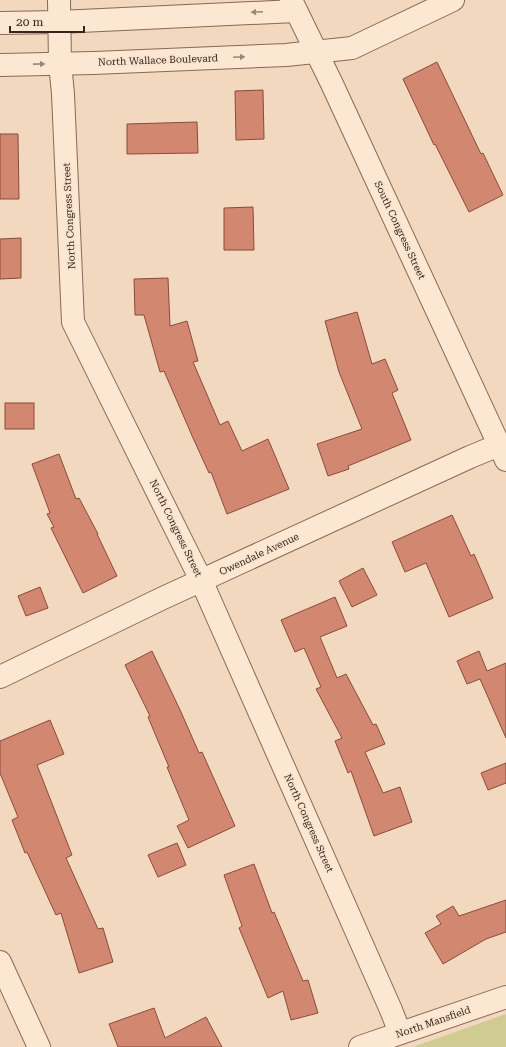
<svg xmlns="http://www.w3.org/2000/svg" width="506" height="1047" font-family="'Roboto Serif',serif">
	<rect width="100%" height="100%" fill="#f1d8be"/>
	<polygon fill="#cfcb91" points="506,1014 506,1047 413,1047"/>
	<g fill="#d28771" stroke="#8b4b3a">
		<polygon points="437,62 481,154 483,153 503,195 469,212 435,144 434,145 403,79"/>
		<polygon points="263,90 264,139 236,140 235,91"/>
		<polygon points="197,122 198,153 127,154 127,124"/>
		<polygon points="0,134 18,134 19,199 0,199"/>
		<polygon points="253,207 254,250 224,250 224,208"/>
		<polygon points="21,238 21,278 0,279 0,239"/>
		<polygon points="168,278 170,326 187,321 198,361 193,362 220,425 228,421 242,451 268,439 289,489 227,514 211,472 209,473 193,438 164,371 160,372 144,315 135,315 134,279"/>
		<polygon points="357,312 372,364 385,359 398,390 392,393 411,440 348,466 349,469 328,476 317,444 362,429 339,372 325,321"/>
		<rect x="5" y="403" width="29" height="26"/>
		<polygon points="59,454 76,499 79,498 98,534 97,534 117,576 83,593 51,528 54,527 47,514 50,513 32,464"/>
		<polygon points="452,515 471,556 474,554 493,598 449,617 426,563 405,572 392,542"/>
		<polygon points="363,568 377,595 352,607 339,581"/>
		<polygon points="40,587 48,608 26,616 18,596"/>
		<polygon points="335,597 347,626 320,637 337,678 346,674 373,725 376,724 385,744 365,752 383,793 400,787 412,822 374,836 351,771 348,773 335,741 342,738 316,689 321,687 304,648 295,652 281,620"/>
		<polygon points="152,651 181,712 199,753 202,752 235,826 188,848 177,826 189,820 167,767 169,767 148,717 150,716 125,665"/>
		<polygon points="479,651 487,671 506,663 506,738 480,679 467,684 457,661"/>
		<polygon points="50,720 64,754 37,765 72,855 66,858 98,929 103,928 113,962 79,973 61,913 56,915 27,852 25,853 12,820 18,817 0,773 0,741"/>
		<polygon points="506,763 506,783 488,790 481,773"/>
		<polygon points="177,843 186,865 158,877 148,855"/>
		<polygon points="254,864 272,913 274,912 303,981 308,980 318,1013 291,1020 283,991 268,998 239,928 242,926 224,875"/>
		<polygon points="506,900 506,932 486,939 443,964 425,933 441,924 436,916 453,906 459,916"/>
		<polygon points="154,1008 165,1038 206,1017 222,1047 118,1047 109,1024"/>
	</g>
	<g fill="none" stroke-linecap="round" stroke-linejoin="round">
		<defs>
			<g id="minor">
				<polyline points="59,0 60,63 63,94 73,322 201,580 391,1010 400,1033"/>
				<polyline points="0,23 59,22 296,11"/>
				<polyline points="0,65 94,63 286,55 352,48 453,0"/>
				<polyline points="0,677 163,598 470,457 499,445"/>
				<polyline points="0,962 39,1047"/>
			</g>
			<g id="tertiary">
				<polyline points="291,0 332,84 506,460"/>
				<polyline points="360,1047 506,997"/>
			</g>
		</defs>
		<use href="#minor" stroke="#8a6855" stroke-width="24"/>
		<use href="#tertiary" stroke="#8a6855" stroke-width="24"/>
		<use href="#minor" stroke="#fbe7d2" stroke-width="22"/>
		<use href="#tertiary" stroke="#fbe7d2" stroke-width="22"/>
	</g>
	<defs><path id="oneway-solid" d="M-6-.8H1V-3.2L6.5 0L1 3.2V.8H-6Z"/></defs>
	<g fill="#9a8676">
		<use href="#oneway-solid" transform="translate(257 12) rotate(177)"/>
		<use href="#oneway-solid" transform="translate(239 57) rotate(-2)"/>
		<use href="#oneway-solid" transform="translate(39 64) rotate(-1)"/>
	</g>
	<g text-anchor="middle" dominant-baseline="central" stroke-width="3.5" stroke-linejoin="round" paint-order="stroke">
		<g font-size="10" fill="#39241b" stroke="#f8e4ce">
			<text transform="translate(158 60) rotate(-2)">North Wallace Boulevard</text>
			<text transform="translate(69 216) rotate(-93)">North Congress Street</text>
			<text transform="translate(400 230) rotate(65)">South Congress Street</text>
			<text transform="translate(176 528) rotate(64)">North Congress Street</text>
			<text transform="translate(259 554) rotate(-25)">Owendale Avenue</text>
			<text transform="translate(309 823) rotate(66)">North Congress Street</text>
			<text transform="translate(433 1022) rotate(-19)">North Mansfield</text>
		</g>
	</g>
	<path d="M10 26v6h74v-6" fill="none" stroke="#39241b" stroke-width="2"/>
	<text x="16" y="26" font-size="12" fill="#39241b" stroke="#f8e4ce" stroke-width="3" paint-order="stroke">20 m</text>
</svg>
